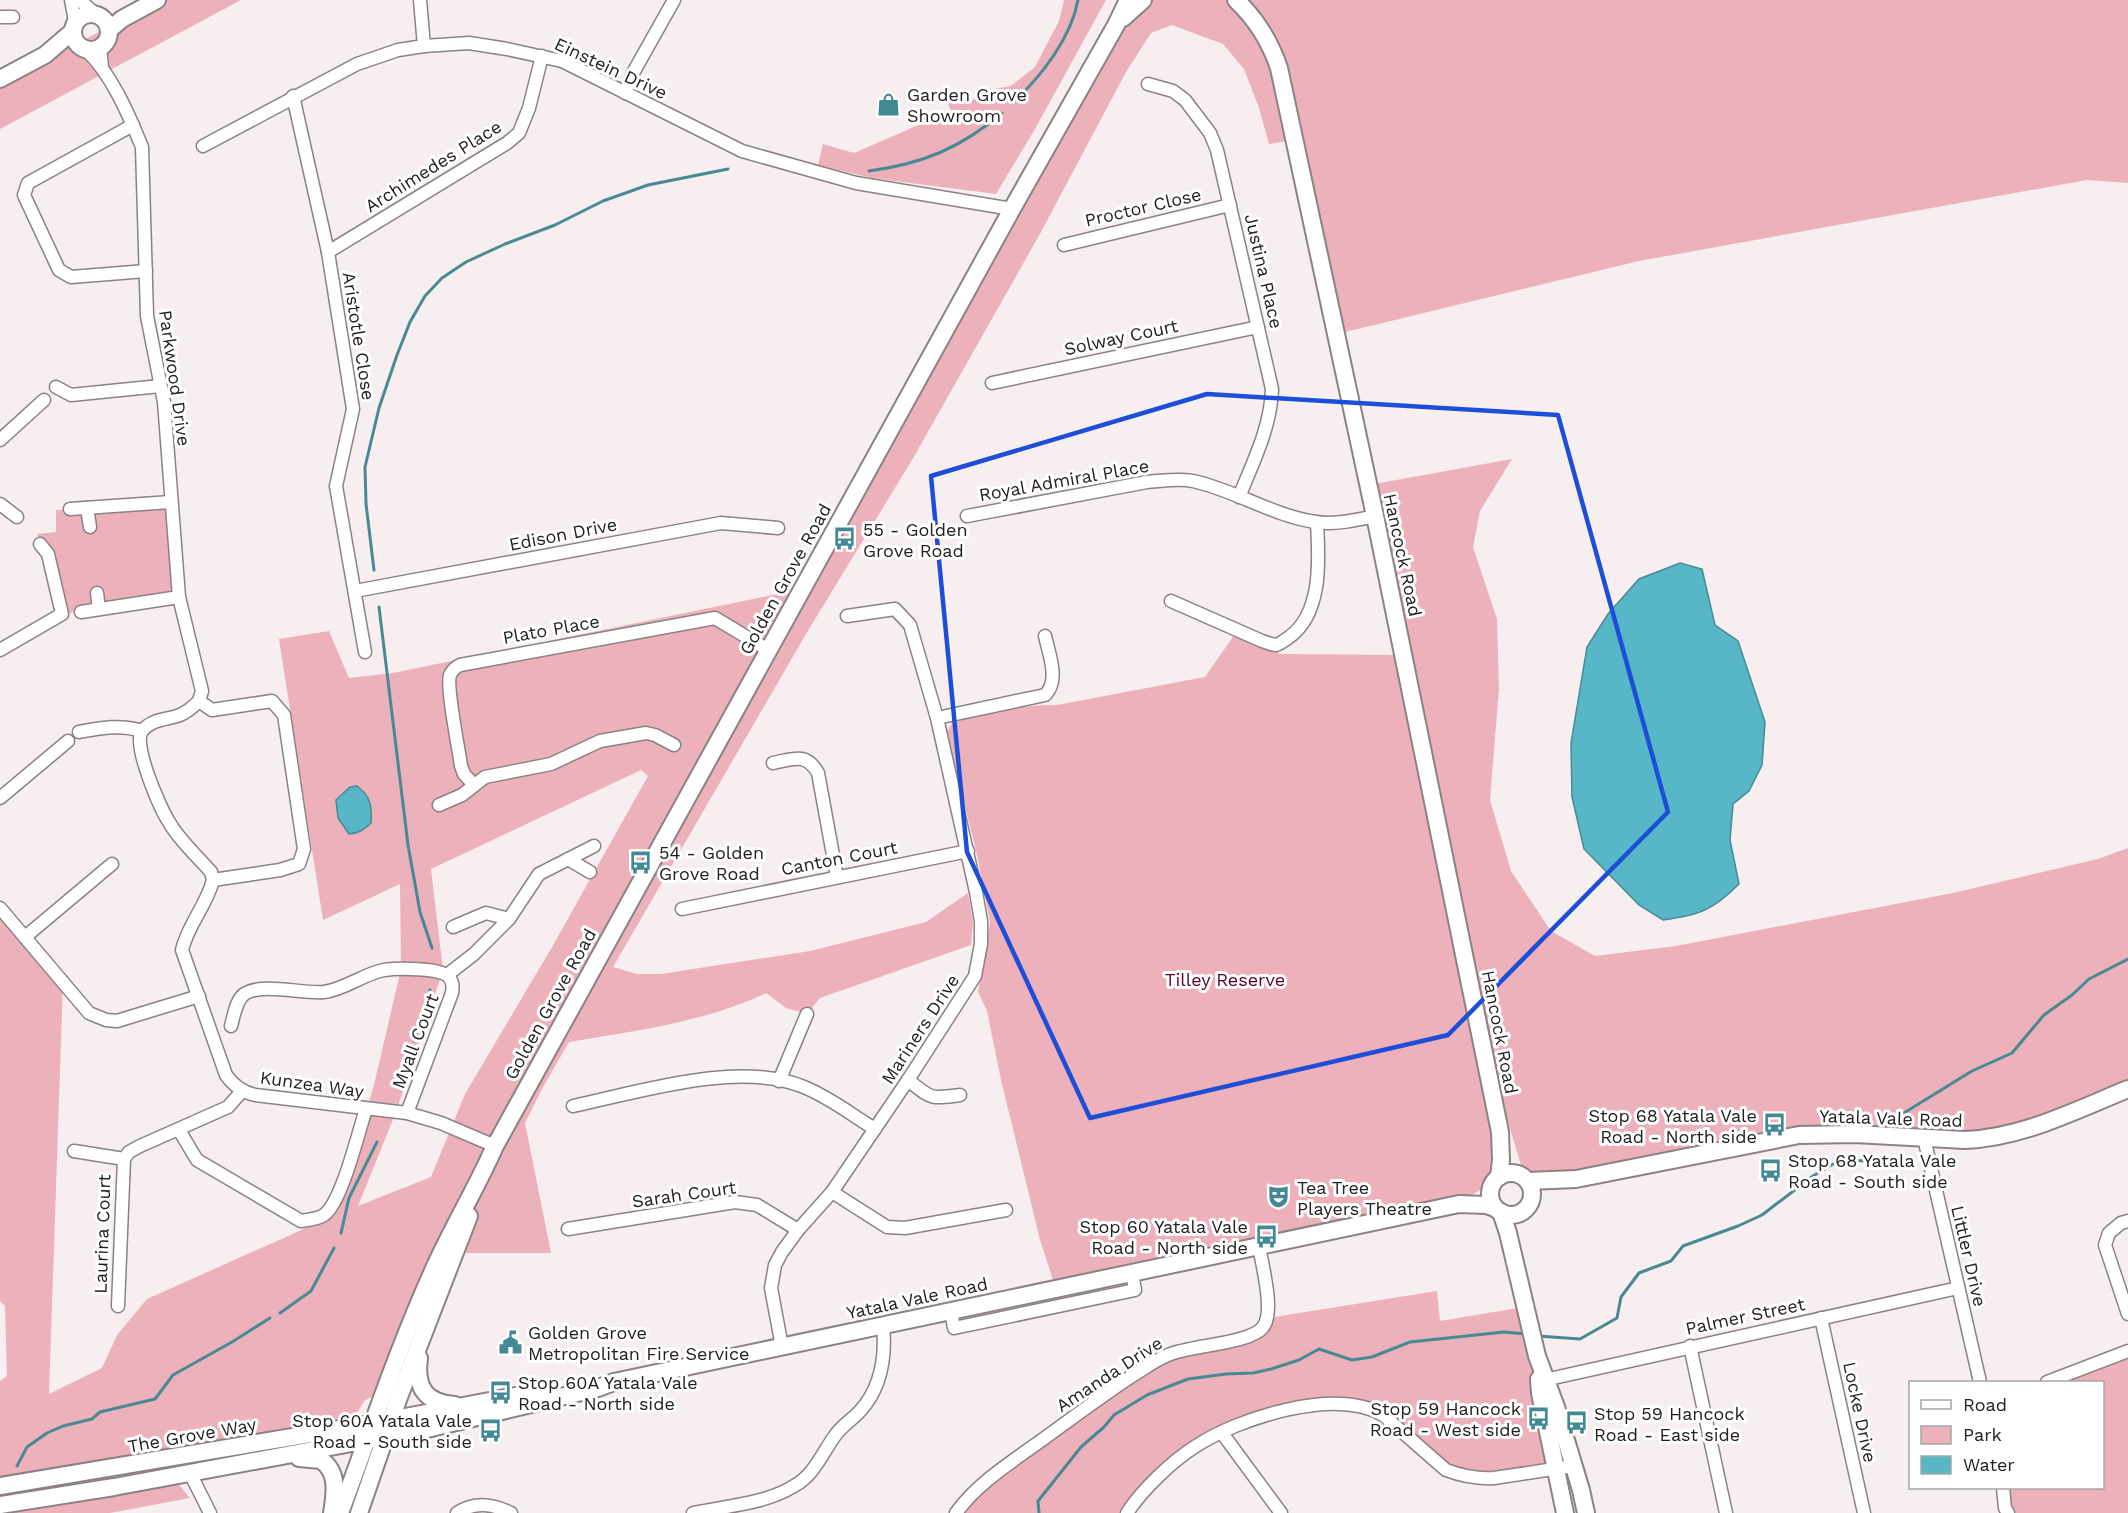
<svg xmlns="http://www.w3.org/2000/svg" width="2128" height="1513" font-family="'Work Sans',sans-serif">
	<rect width="100%" height="100%" fill="#f7eeef"/>
	<g fill="#edb1bb" fill-rule="evenodd">
		<polygon points="161,0 241,0 0,129 0,86 37,64"/>
		<polygon points="1064,0 1106,0 1035,129 996,194 872,178 818,165 823,144 854,153 951,111 946,99 963,92 968,103 988,90 1011,86 1035,67 1059,21"/>
		<path d="M1131,0H2128V183L2087,180L1639,261L1337,334L1294,140L1269,144L1259,108L1244,69L1223,44L1172,25L1151,33L1126,72L1041,232L912,460L806,634L613,967L637,974H661L810,951L926,922L968,893L973,922L971,945L820,998L807,1014L786,1008L766,993C705,1022 635,1031 569,1042L542,1089L525,1123L551,1253H456L385,1391L365,1400L349,1426L0,1486V1381L7,1376L5,1306L0,1301V908L63,982L49,1394L102,1368L117,1335L147,1299L333,1216L374,1085L401,969L400,884L323,920L279,639L329,631L349,678L393,673L802,589ZM641,770L648,776L552,947L465,1094L431,1177L358,1206L396,1112L443,970L431,869Z"/>
		<path d="M1512,459L1480,511L1473,547L1497,619L1499,689L1490,800L1511,871L1551,931L1595,956L1676,946L1953,893L2098,859L2128,848V1089L1986,1140L1828,1133L1563,1185L1525,1178L1482,1037L1499,1177L1459,1204L1056,1289L1040,1240L1001,1080L987,1011L978,992L990,922L976,850L946,733L952,723C986,713 1021,704 1057,705L1205,677L1237,631L1276,645L1279,654L1403,655L1369,485Z"/>
		<polygon points="171,502 179,597 62,614 48,554 37,534 56,532 56,510"/>
		<polygon points="1437,1291 1440,1321 1518,1308 1556,1469 1459,1474 1383,1415 1323,1404 1222,1433 1185,1446 1142,1494 1129,1513 956,1513 1028,1450 1167,1355 1247,1337 1274,1317"/>
		<polygon points="2128,1355 2128,1513 2011,1513 2008,1488 2102,1488 2102,1382 2060,1382"/>
		<polygon points="179,1485 190,1498 110,1513 11,1513"/>
	</g>
	<g fill="#58b7c6" stroke="#488a94" stroke-width="1.5">
		<path d="M1680,563L1702,569L1715,625L1738,641L1765,722L1762,765L1749,791L1733,804L1730,840L1739,884C1713,910 1700,915 1663,920L1639,905L1584,849L1572,797L1571,743L1587,647L1608,614L1639,579Z"/>
		<path d="M357,786C371,796 372,807 371,823C364,830 359,833 349,834L338,818L336,800L350,787Z"/>
	</g>
	<g fill="none" stroke-linecap="round" stroke-linejoin="round">
		<g stroke="#488a94" stroke-width="3">
			<path d="M1015,101C1042,75 1071,38 1078,0"/>
			<path d="M869,171C922,164 961,148 1002,113"/>
			<polyline points="374,570 366,504 365,467 379,408 397,355 410,322 425,296 442,278 466,262 505,244 555,225 603,201 648,185 728,169"/>
			<polyline points="379,607 408,845 420,912 432,948"/>
			<polyline points="414,1040 430,990"/>
			<polyline points="400,1087 405,1065"/>
			<polyline points="1899,1116 1972,1071 2012,1053 2044,1015 2072,995 2089,979 2128,959"/>
			<polyline points="341,1233 349,1198 377,1142"/>
			<polyline points="280,1313 311,1291 334,1248"/>
			<polyline points="1538,1336 1580,1339 1617,1318 1621,1297 1639,1273 1671,1261 1683,1246 1738,1226 1762,1215 1813,1176 1833,1164 1848,1160 1866,1161 1876,1157"/>
			<polyline points="17,1466 27,1447 47,1433 63,1426 92,1419 100,1412 155,1399 173,1375 232,1342 270,1318"/>
			<polyline points="1039,1513 1038,1501 1081,1447 1104,1427 1114,1415 1147,1395 1188,1379 1226,1374 1253,1373 1271,1369 1299,1360 1319,1349 1352,1360 1372,1357 1410,1342 1504,1332 1526,1334"/>
		</g>
		<defs>
			<g id="street">
				<polyline points="71,0 75,21"/>
				<polyline points="80,0 95,14"/>
				<polyline points="420,0 424,46"/>
				<polyline points="2,17 13,17"/>
				<polyline points="100,48 102,66"/>
				<path d="M86,50C111,73 129,115 142,147L147,316L164,402L179,597L202,691L199,701"/>
				<path d="M1148,84L1173,91L1185,100L1210,133L1217,150L1272,389C1271,427 1253,462 1239,497"/>
				<polyline points="625,93 633,73 674,0"/>
				<polyline points="293,96 328,252 353,409 336,486 365,652"/>
				<polyline points="133,125 28,183 24,195 59,270 71,277 146,271"/>
				<polyline points="203,146 357,64 398,50 424,46 469,43 507,49 562,61 742,151 856,183 1012,209"/>
				<polyline points="1064,245 1230,205"/>
				<polyline points="328,252 507,143 519,133 529,108 542,56"/>
				<polyline points="992,383 1258,327"/>
				<polyline points="56,387 71,395 160,386"/>
				<polyline points="0,440 44,400"/>
				<polyline points="0,504 17,517"/>
				<polyline points="87,508 90,527"/>
				<polyline points="70,509 171,502"/>
				<path d="M967,516L1147,482C1162,481 1178,478 1193,481C1235,490 1273,516 1316,522C1335,525 1357,520 1375,516"/>
				<polyline points="355,591 721,523 778,528"/>
				<polyline points="97,593 99,609"/>
				<path d="M1171,601L1262,641C1266,642 1272,645 1276,645C1280,644 1285,640 1288,638C1323,614 1319,559 1317,523"/>
				<polyline points="81,612 179,597"/>
				<polyline points="0,650 62,614 48,554 40,544"/>
				<path d="M199,701L212,710L272,701L284,715L304,849L299,864L280,870L213,880L211,872C197,856 179,840 169,822C160,808 132,744 142,731C153,718 167,720 180,715C187,712 193,707 199,701Z"/>
				<path d="M937,718L1045,695C1060,681 1049,654 1045,636"/>
				<path d="M79,732C101,728 120,724 142,731"/>
				<path d="M773,763C793,759 806,752 818,773L837,877"/>
				<path d="M474,785L464,774L461,766C459,750 446,687 450,675C452,670 456,667 460,665L715,618L768,650"/>
				<polyline points="0,798 68,741"/>
				<polyline points="439,805 462,795 485,777 551,764 600,741 646,733 655,735 674,745"/>
				<polyline points="568,859 590,872"/>
				<path d="M213,880C207,905 188,924 182,950L226,1075C234,1086 242,1092 255,1095L407,1113L441,1123L495,1146"/>
				<polyline points="0,908 89,1013 106,1020 117,1021 199,996"/>
				<polyline points="682,909 968,851"/>
				<polyline points="453,927 486,913 509,919"/>
				<polyline points="25,937 112,864"/>
				<polyline points="447,975 474,954 509,919 539,874 594,846"/>
				<path d="M231,1026C234,1016 236,998 246,993C264,983 303,994 324,992C346,989 363,974 384,970C397,968 439,968 448,976C453,981 453,986 452,993L407,1113"/>
				<path d="M908,1080C932,1099 929,1099 960,1095"/>
				<polyline points="779,1081 807,1014"/>
				<path d="M573,1106C639,1092 739,1060 804,1087C829,1097 852,1115 875,1129"/>
				<path d="M179,1130L197,1160L301,1221C307,1220 318,1219 324,1215C342,1202 358,1133 366,1109"/>
				<polyline points="1924,1138 1980,1382"/>
				<polyline points="74,1151 124,1159"/>
				<polyline points="832,1192 887,1227 905,1228 1006,1210"/>
				<polyline points="2128,1221 2121,1223 2109,1233 2105,1245 2128,1314"/>
				<polyline points="568,1229 735,1202 757,1205 798,1230"/>
				<polyline points="118,1306 124,1159 129,1152 140,1146 228,1107 242,1091"/>
				<polyline points="951,1311 954,1328 1135,1290 1132,1273"/>
				<polyline points="1821,1318 1864,1513"/>
				<polyline points="1690,1346 1726,1513"/>
				<polyline points="782,1347 771,1288 775,1265 782,1252 798,1230 832,1192 908,1080 975,976 981,944 981,921 976,892 937,718 910,625 895,609 847,616"/>
				<polyline points="1540,1381 1958,1288"/>
				<polyline points="2047,1382 2128,1351"/>
				<polyline points="1222,1433 1281,1513"/>
				<polyline points="190,1473 210,1513"/>
				<polyline points="2003,1488 2005,1508 2008,1513"/>
				<path d="M457,1513C475,1501 493,1504 511,1513"/>
				<path d="M693,1513C726,1506 765,1504 794,1486C814,1475 822,1454 834,1437C841,1426 852,1420 860,1411C882,1387 886,1356 883,1325"/>
				<path d="M956,1513C979,1481 1015,1460 1046,1437C1075,1416 1103,1395 1132,1376C1144,1369 1155,1360 1168,1355C1189,1345 1251,1344 1263,1327C1275,1312 1262,1265 1259,1246"/>
				<path d="M1127,1513C1142,1490 1172,1461 1196,1446C1239,1418 1335,1387 1383,1415L1446,1470C1462,1476 1477,1479 1494,1478L1574,1466"/>
			</g>
			<g id="secondary">
				<path d="M1236,0C1257,20 1270,41 1279,68L1375,516L1500,1132L1501,1160L1499,1177"/>
				<circle cx="91" cy="32" r="18"/>
				<polyline points="1123,18 1143,0"/>
				<polyline points="109,30 122,19 157,0"/>
				<polyline points="0,79 45,55 73,31"/>
				<circle cx="1511" cy="1194" r="21"/>
				<path d="M1528,1181L1576,1179L1799,1135L1855,1134L1965,1140C2022,1138 2076,1110 2128,1089"/>
				<polyline points="1501,1212 1508,1233 1537,1356 1556,1407 1581,1490 1586,1513"/>
				<path d="M419,1358C415,1387 425,1403 455,1405"/>
				<polyline points="1539,1379 1540,1393 1565,1513"/>
				<path d="M299,1458L321,1460C339,1472 335,1494 332,1513"/>
				<polyline points="0,1486 358,1426 542,1391"/>
				<polyline points="0,1505 114,1487 427,1429 598,1388 614,1382 1459,1204 1486,1205 1495,1208"/>
				<path d="M340,1513C370,1433 397,1351 432,1273C451,1230 476,1189 495,1146L1012,209L1116,25L1128,0"/>
				<polyline points="359,1513 399,1397 469,1216"/>
			</g>
		</defs>
		<use href="#street" stroke="#8b8283" stroke-width="15"/>
		<use href="#secondary" stroke="#8b8283" stroke-width="20"/>
		<use href="#street" stroke="#fff" stroke-width="12"/>
		<use href="#secondary" stroke="#fff" stroke-width="16"/>
	</g>
	<path fill="none" stroke="#1d4ed8" stroke-width="4.5" stroke-linejoin="round" d="M1207,394L1558,415L1668,812L1448,1035L1090,1118L967,852L931,476Z"/>
	<defs>
		<symbol id="shop-bare" viewBox="-9 -9 18 18"><path d="M-5-2.5h2.3a2.7 3.5 0 0 1 5.4 0H5L5.5 6h-11ZM-1.5-2.5h3a1.5 2.3 0 0 0-3 0Z" fill="#438994" stroke="#fff" stroke-width="2.5" paint-order="stroke"/></symbol>
		<symbol id="bus-bare" viewBox="-9 -9 18 18"><path d="M-5-6H5V4H4V6H2V4H-2V6H-4V4H-5ZM-3.5-4V0h7V-4ZM-3.5 1.2v1.5H-2V1.2ZM2 1.2v1.5H3.5V1.2Z" fill="#438994" stroke="#fff" stroke-width="2.5" paint-order="stroke"/></symbol>
		<symbol id="theatre-bare" viewBox="-9 -9 18 18"><path d="M-5-5.5Q0-4 5-5.5V0Q5 5 0 6Q-5 5-5 0ZM-3.3-2.5H-1v1.5H-3.3ZM1-2.5H3.3v1.5H1ZM-2.8 1Q0 5.5 2.8 1Z" fill="#438994" stroke="#fff" stroke-width="2.5" paint-order="stroke"/></symbol>
		<symbol id="civic-bare" viewBox="-9 -9 18 18"><path d="M-.6-6.5H3V-4.5H.6V-3L4-1V1h2V6H-6V1h2V-1L-.6-3ZM-1.2 2.5V6h2.4V2.5Z" fill="#438994" stroke="#fff" stroke-width="2.5" paint-order="stroke"/></symbol>
	</defs>
	<g fill-rule="evenodd">
		<use href="#shop-bare" x="872" y="88" width="33" height="33"/>
		<use href="#bus-bare" x="828" y="522" width="33" height="33"/>
		<use href="#bus-bare" x="624" y="846" width="33" height="33"/>
		<use href="#bus-bare" x="1758" y="1108" width="33" height="33"/>
		<use href="#bus-bare" x="1754" y="1154" width="33" height="33"/>
		<use href="#theatre-bare" x="1262" y="1180" width="33" height="33"/>
		<use href="#bus-bare" x="1250" y="1220" width="33" height="33"/>
		<use href="#civic-bare" x="494" y="1326" width="33" height="33"/>
		<use href="#bus-bare" x="484" y="1376" width="33" height="33"/>
		<use href="#bus-bare" x="1522" y="1402" width="33" height="33"/>
		<use href="#bus-bare" x="1560" y="1406" width="33" height="33"/>
		<use href="#bus-bare" x="474" y="1414" width="33" height="33"/>
	</g>
	<g text-anchor="middle" dominant-baseline="central" stroke-width="6" stroke-linejoin="round" paint-order="stroke">
		<g font-size="18" fill="#232020" stroke="#fff">
			<text transform="translate(611 68) rotate(25)">Einstein Drive</text>
			<text transform="translate(433 166) rotate(-32)">Archimedes Place</text>
			<text transform="translate(1143 207) rotate(-13)">Proctor Close</text>
			<text transform="translate(1264 271) rotate(77)">Justina Place</text>
			<text transform="translate(359 336) rotate(81)">Aristotle Close</text>
			<text transform="translate(1121 337) rotate(-12)">Solway Court</text>
			<text transform="translate(175 378) rotate(82)">Parkwood Drive</text>
			<text transform="translate(1064 480) rotate(-10)">Royal Admiral Place</text>
			<text transform="translate(563 534) rotate(-11)">Edison Drive</text>
			<text transform="translate(1403 555) rotate(78)">Hancock Road</text>
			<text transform="translate(785 579) rotate(-61)">Golden Grove Road</text>
			<text transform="translate(551 629) rotate(-10)">Plato Place</text>
			<text transform="translate(839 858) rotate(-11)">Canton Court</text>
			<text transform="translate(550 1004) rotate(-61)">Golden Grove Road</text>
			<text transform="translate(920 1029) rotate(-57)">Mariners Drive</text>
			<text transform="translate(1500 1032) rotate(79)">Hancock Road</text>
			<text transform="translate(415 1041) rotate(-69)">Myall Court</text>
			<text transform="translate(312 1084) rotate(8)">Kunzea Way</text>
			<text transform="translate(1891 1118) rotate(2)">Yatala Vale Road</text>
			<text transform="translate(684 1194) rotate(-8)">Sarah Court</text>
			<text transform="translate(102 1234) rotate(-88)">Laurina Court</text>
			<text transform="translate(1969 1256) rotate(77)">Littler Drive</text>
			<text transform="translate(917 1298) rotate(-12)">Yatala Vale Road</text>
			<text transform="translate(1745 1316) rotate(-12)">Palmer Street</text>
			<text transform="translate(1109 1374) rotate(-33)">Amanda Drive</text>
			<text transform="translate(1860 1412) rotate(78)">Locke Drive</text>
			<text transform="translate(192 1435) rotate(-10)">The Grove Way</text>
		</g>
		<g font-size="18" fill="#232020" stroke="#fff" text-anchor="start">
			<text x="907" y="94">Garden Grove<tspan x="907" dy="21">Showroom</tspan></text>
			<text x="863" y="529">55 - Golden<tspan x="863" dy="21">Grove Road</tspan></text>
			<text x="659" y="852">54 - Golden<tspan x="659" dy="21">Grove Road</tspan></text>
			<text x="1757" y="1115" text-anchor="end">Stop 68 Yatala Vale<tspan x="1757" dy="21">Road - North side</tspan></text>
			<text x="1788" y="1160">Stop 68 Yatala Vale<tspan x="1788" dy="21">Road - South side</tspan></text>
			<text x="1297" y="1187">Tea Tree<tspan x="1297" dy="21">Players Theatre</tspan></text>
			<text x="1248" y="1226" text-anchor="end">Stop 60 Yatala Vale<tspan x="1248" dy="21">Road - North side</tspan></text>
			<text x="528" y="1332">Golden Grove<tspan x="528" dy="21">Metropolitan Fire Service</tspan></text>
			<text x="518" y="1382">Stop 60A Yatala Vale<tspan x="518" dy="21">Road - North side</tspan></text>
			<text x="1521" y="1408" text-anchor="end">Stop 59 Hancock<tspan x="1521" dy="21">Road - West side</tspan></text>
			<text x="1594" y="1413">Stop 59 Hancock<tspan x="1594" dy="21">Road - East side</tspan></text>
			<text x="472" y="1420" text-anchor="end">Stop 60A Yatala Vale<tspan x="472" dy="21">Road - South side</tspan></text>
		</g>
		<g font-size="18" fill="#5b0022" stroke="#fff">
			<text x="1225" y="979">Tilley Reserve</text>
		</g>
	</g>
	<rect x="1909" y="1381" width="195" height="108" fill="#ffffff" stroke="#a7a6a6" stroke-width="1.5"/>
	<rect x="1921" y="1400" width="30" height="9" fill="#ffffff" stroke="#a7a6a6" stroke-width="1.5"/>
	<text x="1963" y="1411" font-size="18" fill="#232020">Road</text>
	<rect x="1921" y="1426" width="30" height="18" fill="#edb1bb" stroke="#a7a6a6" stroke-width="1.5"/>
	<text x="1963" y="1441" font-size="18" fill="#232020">Park</text>
	<rect x="1921" y="1456" width="30" height="18" fill="#58b7c6" stroke="#a7a6a6" stroke-width="1.5"/>
	<text x="1963" y="1471" font-size="18" fill="#232020">Water</text>
</svg>
